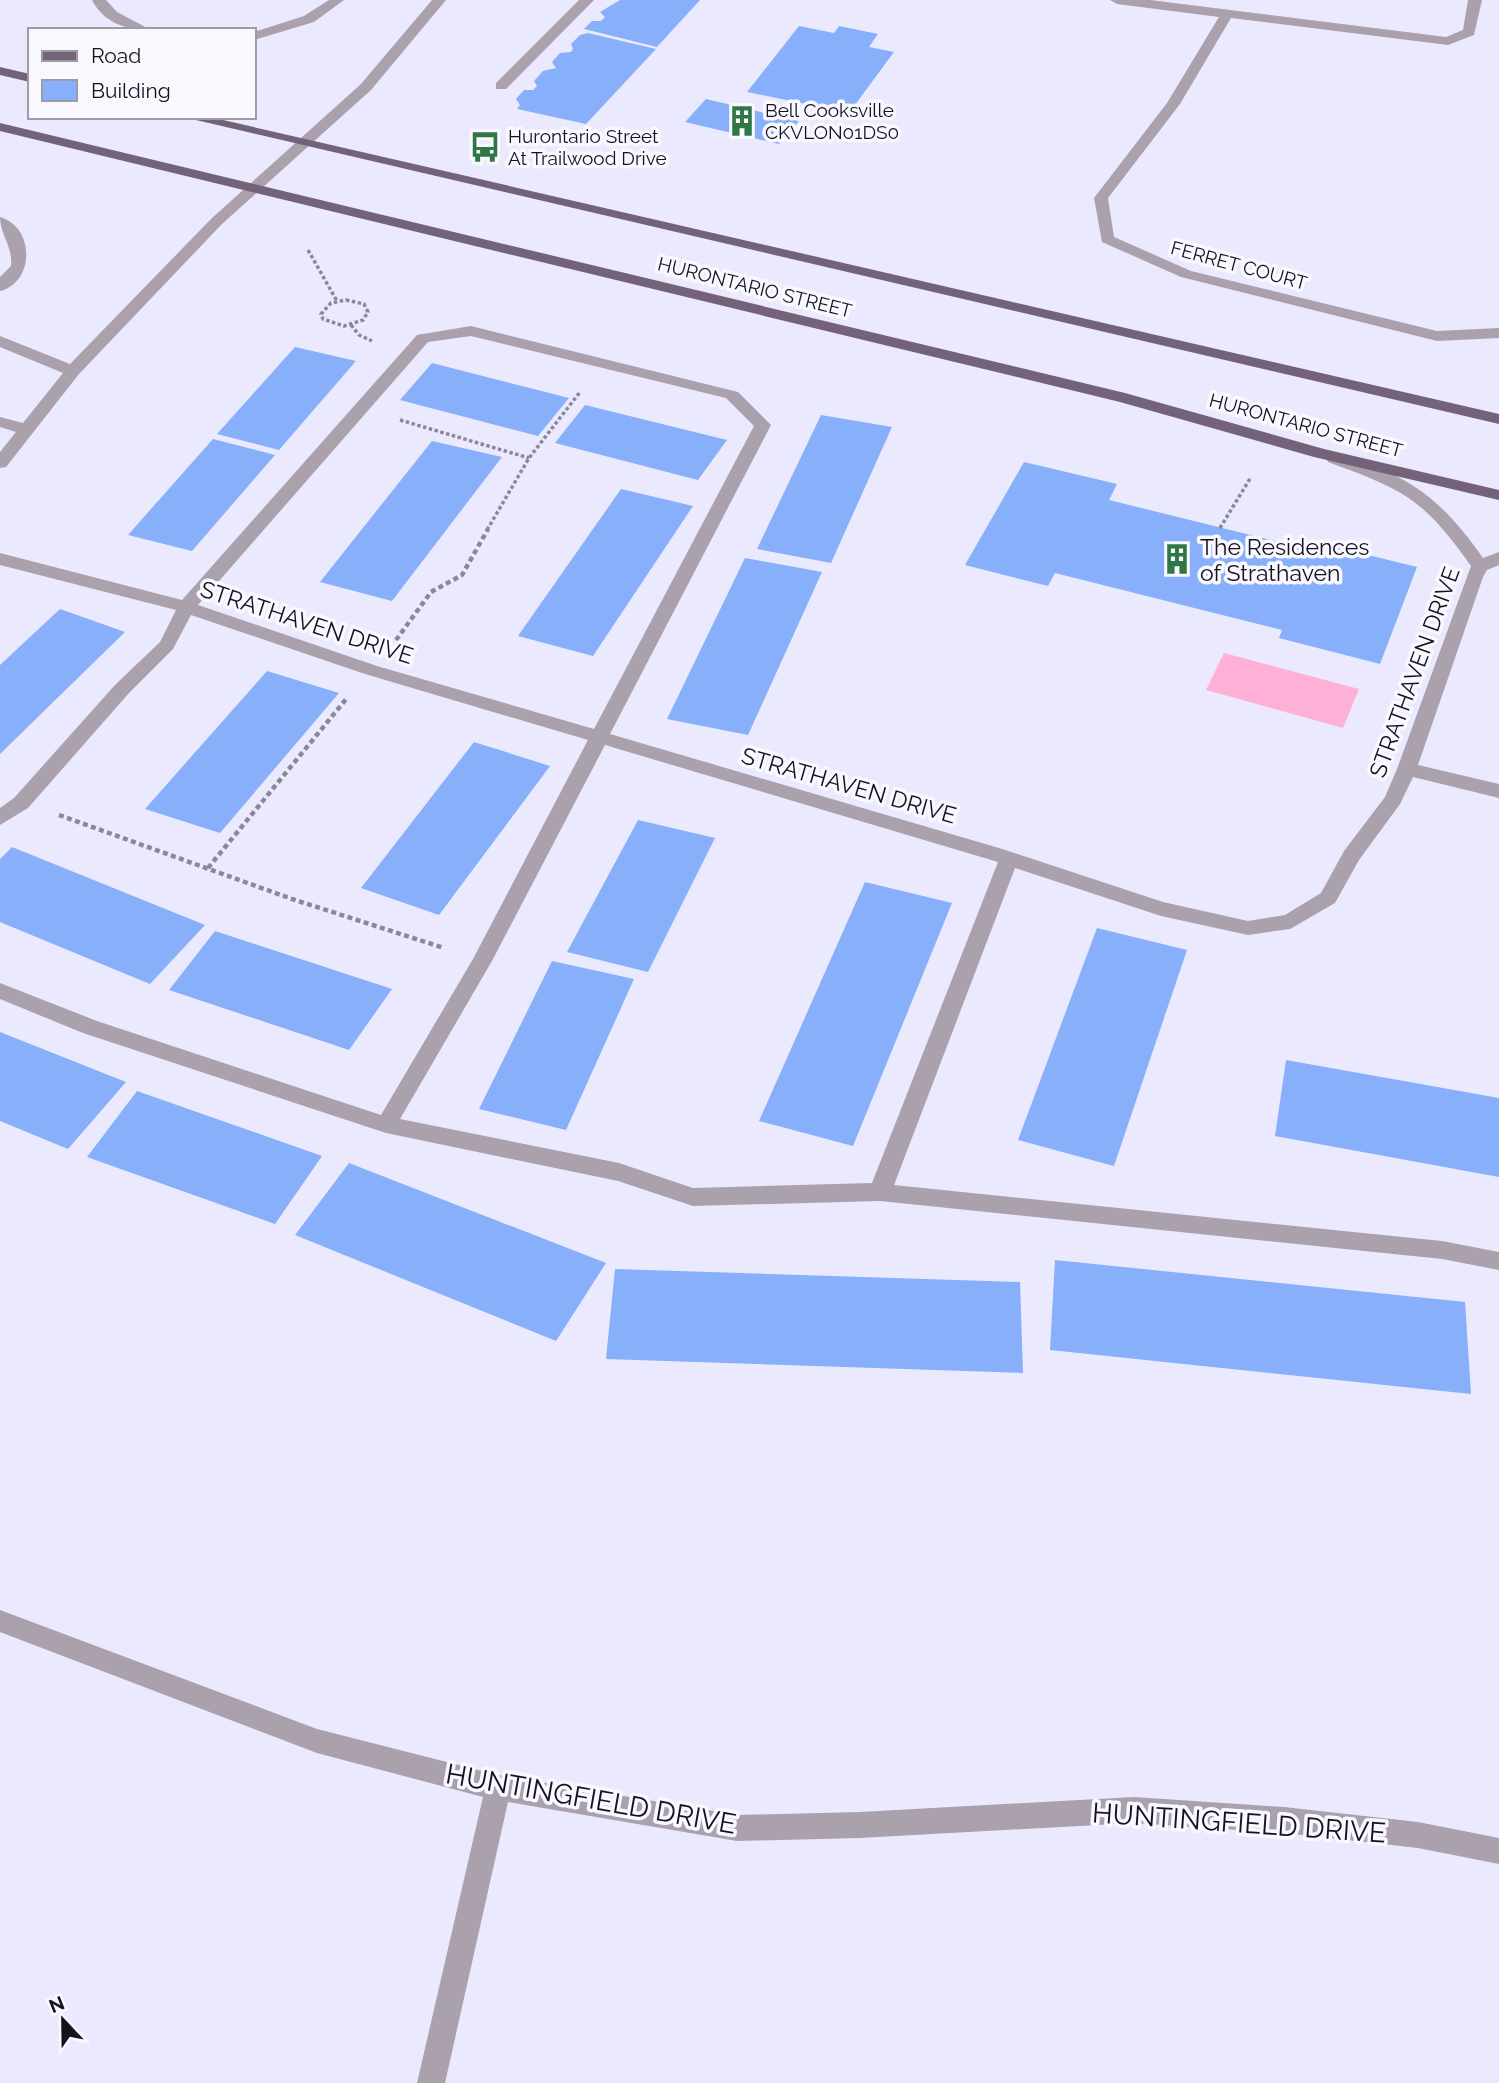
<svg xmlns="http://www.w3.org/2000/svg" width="1499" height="2083" font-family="Raleway,sans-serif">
	<rect width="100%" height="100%" fill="#ebe9fd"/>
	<polygon fill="#feb0d7" points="1224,653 1359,689 1343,728 1206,690"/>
	<g fill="#88aff9">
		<polygon points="620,0 700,0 657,47 584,29 592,21 601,21 605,17 600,12"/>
		<polygon points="799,26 834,33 839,26 878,34 869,47 894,52 849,113 747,92"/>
		<polygon points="588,33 656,49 586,124 517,109 520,105 516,99 524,90 533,90 537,86 534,81 543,71 556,68 552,62 560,53 571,52 573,49 571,44 580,35"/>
		<polygon points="706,99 799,121 779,144 685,122"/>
		<polygon points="295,347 356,361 279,450 217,434"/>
		<polygon points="432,363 569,398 538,436 400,400"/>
		<polygon points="585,405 727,440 698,480 555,443"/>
		<polygon points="821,415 892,427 831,563 757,549"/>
		<polygon points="213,439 275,455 192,551 128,535"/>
		<polygon points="432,441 502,457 392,601 320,582"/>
		<polygon points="1024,462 1117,484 1109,500 1323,553 1327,545 1417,567 1380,664 1279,638 1282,630 1055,573 1048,586 965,565"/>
		<polygon points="621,489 693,506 593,656 518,636"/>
		<polygon points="745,558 822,572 748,735 667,719"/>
		<polygon points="60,609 125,632 0,754 0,665"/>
		<polygon points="267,671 339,693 220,833 145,809"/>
		<polygon points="474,742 550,766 439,915 361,888"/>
		<polygon points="638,820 715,838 648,972 567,952"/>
		<polygon points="12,847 205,925 150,984 0,922 0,859"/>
		<polygon points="865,882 952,903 853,1146 759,1121"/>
		<polygon points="1097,928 1187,950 1114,1166 1018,1140"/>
		<polygon points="215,931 392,989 349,1050 169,990"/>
		<polygon points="552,961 634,979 566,1130 479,1109"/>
		<polygon points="0,1032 126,1082 68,1149 0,1121"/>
		<polygon points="1286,1060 1499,1098 1499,1177 1275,1136"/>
		<polygon points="137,1091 322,1156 275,1224 87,1157"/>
		<polygon points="349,1163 606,1263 556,1341 295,1235"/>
		<polygon points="1055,1260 1465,1302 1471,1394 1050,1350"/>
		<polygon points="615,1269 1020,1282 1023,1373 606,1359"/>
	</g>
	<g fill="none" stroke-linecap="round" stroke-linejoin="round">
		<g stroke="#8a8898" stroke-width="3.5" stroke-dasharray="3.5 2.5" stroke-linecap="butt">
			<polyline points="308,250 337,301"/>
			<polygon points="346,300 364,304 368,312 363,320 344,326 323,319 321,314 331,303"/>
			<polyline points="351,325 359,335 372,341"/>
			<polyline points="400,420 529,458"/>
			<polyline points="1220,528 1251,477"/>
			<polyline points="487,530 529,458 580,392"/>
		</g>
		<g stroke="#8a8898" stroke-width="4.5" stroke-dasharray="5 3.5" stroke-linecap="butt">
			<polyline points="396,640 431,592 462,575 488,529"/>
			<polyline points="59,815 292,899 444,948"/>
			<polyline points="208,868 347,698"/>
		</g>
		<g fill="#aaa1ad" fill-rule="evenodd">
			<path d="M92,0H106L117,12L151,30C126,30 104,23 92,0Z"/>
			<polygon points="329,0 344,0 314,22 254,40 254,32 304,16"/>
			<polygon points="432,0 446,0 371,90 222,224 79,374 6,467 0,468 0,452 16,432 0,427 0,417 23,423 63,373 0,347 0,336 70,364 212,218 361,84"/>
			<polygon points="579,0 594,0 506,89 496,89 496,83"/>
			<polygon points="1110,0 1150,0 1446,37 1463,30 1468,0 1482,0 1474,35 1448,45 1231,18 1180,104 1108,198 1114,237 1191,271 1437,331 1499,328 1499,338 1437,341 1181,277 1102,242 1094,198 1167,103 1219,17 1117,4"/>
			<path d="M0,217C35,227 35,282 0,291V277L11,266C13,246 0,235 0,217Z"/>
			<path d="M471,326L738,392L771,425L610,734L999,848L1163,902L1248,921L1285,915L1321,893L1344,851L1385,797L1397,769L1471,566C1423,498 1404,490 1328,462L1326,458L1328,454C1339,452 1349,458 1359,461C1419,481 1447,507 1483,558L1499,552V565L1487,570L1483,577L1418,765L1499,784V798L1413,777L1400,804L1359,860L1335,903L1290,929L1248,935L1161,916L1015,868L894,1185L1442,1241L1499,1252V1270L1442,1259L880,1201L693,1206L618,1181L386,1133L83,1033L0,999V983L97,1021L381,1115L473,959L588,740L365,674L191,615L173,649L129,693L28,808L0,825V808L14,798L115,685L160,642L176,610L0,565V553L182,600L417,335ZM471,336L726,398L754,426L594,729L377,666L198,605L428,342ZM605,745L998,862L872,1183L693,1188L619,1163L400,1119L492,961Z"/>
			<polygon points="0,1610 317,1729 498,1775 737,1815 860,1812 1134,1797 1284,1807 1418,1822 1499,1838 1499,1864 1418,1848 1284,1833 1134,1823 860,1838 737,1841 508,1802 445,2083 417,2083 483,1797 317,1753 0,1632"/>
		</g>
		<g fill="#746378" fill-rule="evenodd">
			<polygon points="0,67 30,74 30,82 0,75"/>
			<polygon points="183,117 210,117 1499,414 1499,424"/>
			<polygon points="0,123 1125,393 1324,449 1499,490 1499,500 1314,457 1120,402 0,131"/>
		</g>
	</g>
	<defs>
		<symbol id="building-bare" viewBox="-9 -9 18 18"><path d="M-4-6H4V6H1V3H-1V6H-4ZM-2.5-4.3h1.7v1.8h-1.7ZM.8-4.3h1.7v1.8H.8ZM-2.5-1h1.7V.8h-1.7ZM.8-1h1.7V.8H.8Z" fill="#2f7744" stroke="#f9f8ff" stroke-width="2.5" paint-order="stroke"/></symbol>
		<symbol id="bus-bare" viewBox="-9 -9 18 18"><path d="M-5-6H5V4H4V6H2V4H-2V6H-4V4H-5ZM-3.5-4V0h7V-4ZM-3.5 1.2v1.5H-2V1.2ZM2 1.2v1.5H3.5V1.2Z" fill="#2f7744" stroke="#f9f8ff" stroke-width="2.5" paint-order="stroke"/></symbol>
	</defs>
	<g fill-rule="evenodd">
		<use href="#building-bare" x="720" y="99" width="44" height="44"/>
		<use href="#bus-bare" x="463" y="125" width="44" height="44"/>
		<use href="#building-bare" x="1155" y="537" width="44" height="44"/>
	</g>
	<g text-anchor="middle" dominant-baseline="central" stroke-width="7" stroke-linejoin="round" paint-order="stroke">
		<g font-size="19" fill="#14121d" stroke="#f9f8ff" text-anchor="start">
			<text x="765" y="110">Bell Cooksville<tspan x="765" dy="22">CKVLON01DS0</tspan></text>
			<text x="508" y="136">Hurontario Street<tspan x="508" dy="22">At Trailwood Drive</tspan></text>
		</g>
		<g font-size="19" fill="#14121d" stroke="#f9f8ff">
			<text transform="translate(1239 265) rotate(15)">FERRET COURT</text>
			<text transform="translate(755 287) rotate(14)">HURONTARIO STREET</text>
			<text transform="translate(1306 425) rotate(15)">HURONTARIO STREET</text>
		</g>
		<g font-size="23" fill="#14121d" stroke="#f9f8ff" text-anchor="start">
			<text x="1200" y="546">The Residences<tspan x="1200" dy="26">of Strathaven</tspan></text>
		</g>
		<g font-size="23" fill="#14121d" stroke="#f9f8ff">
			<text transform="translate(307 622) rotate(18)">STRATHAVEN DRIVE</text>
			<text transform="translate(1414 672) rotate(-70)">STRATHAVEN DRIVE</text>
			<text transform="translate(849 785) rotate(16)">STRATHAVEN DRIVE</text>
		</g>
		<g font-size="28" fill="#14121d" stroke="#f9f8ff">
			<text transform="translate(591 1799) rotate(10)">HUNTINGFIELD DRIVE</text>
			<text transform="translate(1239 1823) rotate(4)">HUNTINGFIELD DRIVE</text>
		</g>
	</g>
	<rect x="28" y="28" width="228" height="91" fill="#f9f8ff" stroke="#9d9ca5" stroke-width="2"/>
	<rect x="42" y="51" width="35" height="10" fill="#746378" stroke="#9d9ca5" stroke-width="2"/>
	<text x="91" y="63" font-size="21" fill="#14121d">Road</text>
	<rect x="42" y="80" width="35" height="21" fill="#88aff9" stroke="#9d9ca5" stroke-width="2"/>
	<text x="91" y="98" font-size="21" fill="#14121d">Building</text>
	<g transform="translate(63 2020) rotate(338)" stroke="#f9f8ff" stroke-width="5" paint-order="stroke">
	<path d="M0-5L12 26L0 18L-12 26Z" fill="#14121d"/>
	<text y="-10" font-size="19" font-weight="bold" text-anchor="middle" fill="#14121d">N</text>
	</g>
</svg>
